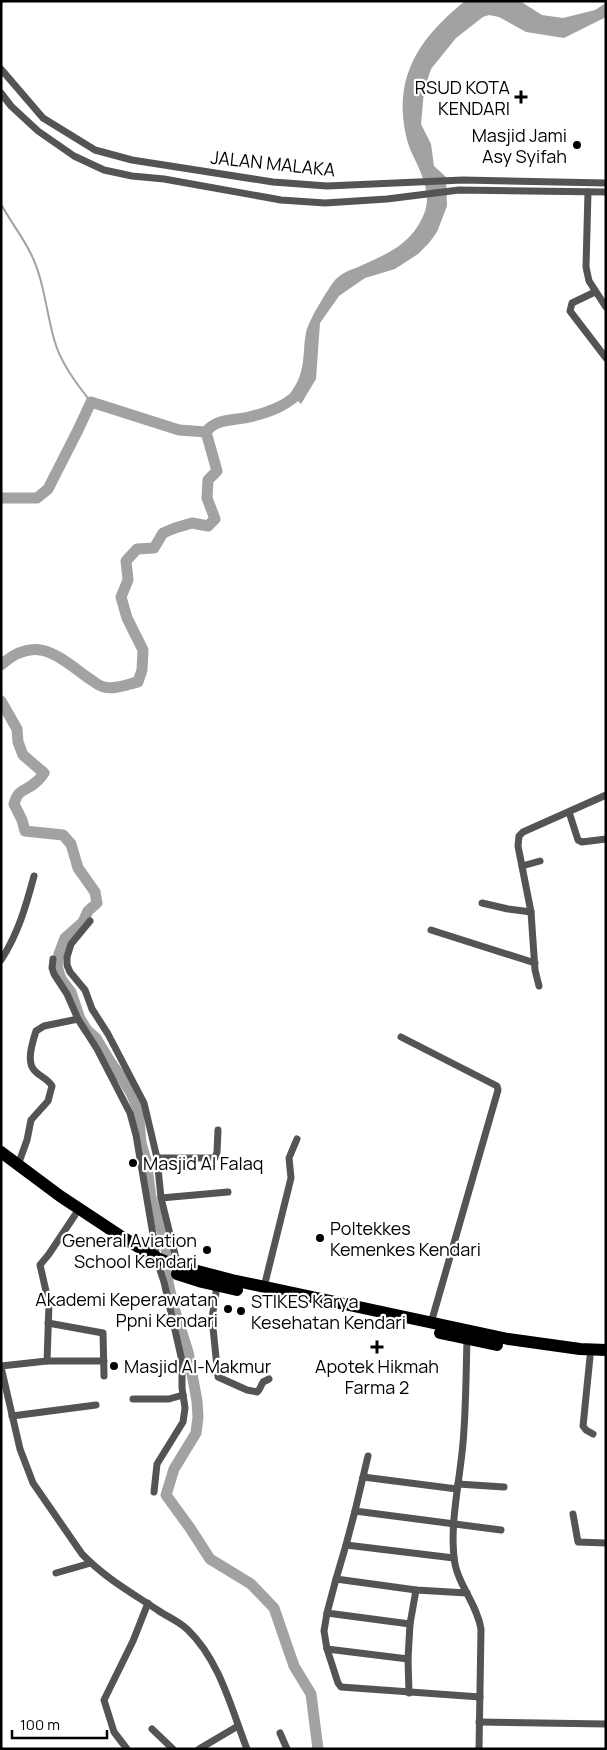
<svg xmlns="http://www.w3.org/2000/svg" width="607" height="1750" font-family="Manrope,sans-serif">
	<rect width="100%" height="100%" fill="#fff"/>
	<path fill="#a2a2a2" d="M465,1H520L542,15L563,18L595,10L606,3V17L564,38L526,32L499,17L489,15L483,17L456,38L431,69L424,91L421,124L431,144L434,166L446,177L447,206L437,232L429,243L418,254L395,269L365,278L339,296L320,323L316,379L301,404L290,394C293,389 297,383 299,378C305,363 303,347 306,333C308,321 328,289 335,280C342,273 350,270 358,267C387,254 411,245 424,214C433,192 419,169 410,149C406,139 404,127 403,116C399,65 428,31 465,1Z"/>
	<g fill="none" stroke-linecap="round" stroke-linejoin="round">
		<path stroke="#a2a2a2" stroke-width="2" d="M1,204C10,221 23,237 31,254C44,280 46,311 54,339C60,362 76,383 91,402"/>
		<g stroke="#a2a2a2" stroke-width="11">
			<path d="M1,498H37L48,489L78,430L91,402L179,430L206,432C216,418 234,421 249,417C270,412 290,405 303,388"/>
			<path d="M1,665C35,634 57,655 87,677C92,680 98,686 104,687C114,690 128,684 138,682L142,670L143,650L127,618L121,597L128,580L126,561L137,549L154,548L163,533L175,528L192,523L208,526L215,519L207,498L208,480L217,471L206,432"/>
			<path d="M1,701L17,729L18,742L23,755L44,773C42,776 39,780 36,782C26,792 19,787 14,804L22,820L25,831L63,835L71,844L78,868L95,892L97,903L88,911L83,922L65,938L59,954L57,966L61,979L71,992L80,1019L87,1030L96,1038L111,1063L122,1078L131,1093L138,1109L141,1143L146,1160L151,1198L166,1243L168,1282L173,1305L188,1352L197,1401L198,1417L196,1433L174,1469L166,1495L190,1528L210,1559L251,1584L274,1608L294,1666L311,1694L318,1749"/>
		</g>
		<g stroke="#545454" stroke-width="7">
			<polyline points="1,69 43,118 95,150 132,160 273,182 327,186 463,180 606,183"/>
			<polyline points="1,93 11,106 38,131 74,156 104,170 132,176 164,179 281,200 325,203 387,199 459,190 606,192"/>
			<polyline points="588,192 586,267 589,281 606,307"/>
			<polyline points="595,292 572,303 570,311 606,358"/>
			<polyline points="569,812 578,840 582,842 606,839"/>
			<polyline points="522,866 540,861"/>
			<polyline points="482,903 508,909 531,912"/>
			<polyline points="90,921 71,944 67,957 67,965 70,972 85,990 92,1009 108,1034 144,1103 157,1158 161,1198"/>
			<polyline points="431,930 535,963"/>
			<polyline points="53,959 52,968 54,974 67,994 78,1019 97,1049 130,1113 136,1135 157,1258"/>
			<path d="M1,960C18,934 26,906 34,876"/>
			<polyline points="539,986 535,970 531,912 518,846 519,836 523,832 606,795"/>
			<polyline points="401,1037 497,1086 498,1090 431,1323"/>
			<polyline points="157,1158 215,1158 217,1152 218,1130"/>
			<path d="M18,1165L27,1140L31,1120L48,1101L52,1086C47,1078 40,1077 34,1070C26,1061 33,1041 36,1031L44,1026L78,1019"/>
			<polyline points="178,1266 161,1198 228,1192"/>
			<polyline points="217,1286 212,1318 218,1377 247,1390 257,1392 259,1390 263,1382 269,1379"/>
			<polyline points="264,1287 291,1178 289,1158 297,1139"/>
			<polyline points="48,1323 103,1333 104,1376"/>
			<path d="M467,1339C466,1374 466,1409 463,1443C460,1479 450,1522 454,1557C456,1583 477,1603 481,1629L479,1749"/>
			<polyline points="590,1357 583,1426 586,1430 593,1434"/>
			<polyline points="47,1361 104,1361"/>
			<polyline points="1,1366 47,1361 49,1304 40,1265 49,1254 75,1215"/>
			<path d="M1,1367L20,1449L33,1483L82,1554C105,1578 132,1593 159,1611C168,1617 180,1622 188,1630C220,1661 231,1708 247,1749"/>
			<polyline points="133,1399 169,1399 183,1395"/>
			<polyline points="12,1416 96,1405"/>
			<polyline points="363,1477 368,1456"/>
			<polyline points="458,1484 504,1487"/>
			<polyline points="457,1489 363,1477 355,1511 501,1530"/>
			<polyline points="154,1492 157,1464 183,1422 185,1408 182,1388 182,1361 164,1282 159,1267"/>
			<polyline points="355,1511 346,1545 454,1558"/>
			<polyline points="573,1514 578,1542 606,1543"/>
			<polyline points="346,1545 336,1579 416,1590 467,1593"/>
			<polyline points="56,1573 91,1563"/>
			<polyline points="336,1579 327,1613 410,1624 416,1590"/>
			<polyline points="327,1613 324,1631 327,1649 408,1659 410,1624"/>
			<polyline points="327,1649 338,1683 341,1687 480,1697"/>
			<polyline points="408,1659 409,1693"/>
			<polyline points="479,1722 606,1724"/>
			<polyline points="152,1729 173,1749"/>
			<polyline points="280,1733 287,1749"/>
			<polyline points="127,1749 114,1732 104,1700 133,1641 148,1603"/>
			<polyline points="199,1749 238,1726"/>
		</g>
		<g stroke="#000" stroke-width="12">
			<polyline points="1,1152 60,1196 122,1237 157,1258 178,1266 232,1280 508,1339 580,1349 606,1350"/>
			<polyline points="177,1274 202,1282 237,1290"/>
			<polyline points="440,1333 497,1345"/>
		</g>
	</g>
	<g fill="#000" stroke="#fff" stroke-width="2">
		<path d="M518.5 89.5h5v5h5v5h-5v5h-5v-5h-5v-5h5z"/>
		<circle cx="577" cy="145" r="5"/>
		<circle cx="133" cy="1163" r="5"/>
		<circle cx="320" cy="1238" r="5"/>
		<circle cx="207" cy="1250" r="5"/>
		<circle cx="228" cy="1309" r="5"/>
		<circle cx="241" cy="1311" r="5"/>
		<path d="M374.5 1339.5h5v5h5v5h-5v5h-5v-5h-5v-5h5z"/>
		<circle cx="114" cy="1366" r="5"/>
	</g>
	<g text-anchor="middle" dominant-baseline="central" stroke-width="4.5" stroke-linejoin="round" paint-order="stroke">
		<g font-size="18" fill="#000" stroke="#fff" text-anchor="end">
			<text x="510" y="87">RSUD KOTA<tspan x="510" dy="21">KENDARI</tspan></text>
			<text x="567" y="135">Masjid Jami<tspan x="567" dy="21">Asy Syifah</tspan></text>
			<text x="143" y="1163" text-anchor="start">Masjid Al Falaq</text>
			<text x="330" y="1228" text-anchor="start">Poltekkes<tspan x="330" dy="21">Kemenkes Kendari</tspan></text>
			<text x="197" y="1240">General Aviation<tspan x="197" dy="21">School Kendari</tspan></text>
			<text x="218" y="1299">Akademi Keperawatan<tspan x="218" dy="21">Ppni Kendari</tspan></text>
			<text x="251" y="1301" text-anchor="start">STIKES Karya<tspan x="251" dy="21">Kesehatan Kendari</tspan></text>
			<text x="124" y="1366" text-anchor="start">Masjid Al-Makmur</text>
			<text x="377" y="1366" text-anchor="middle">Apotek Hikmah<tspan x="377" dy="21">Farma 2</tspan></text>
		</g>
		<g font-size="18" fill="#000" stroke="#fff">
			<text transform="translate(273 163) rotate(6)">JALAN MALAKA</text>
		</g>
	</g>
	<rect width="607" height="1750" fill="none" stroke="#000000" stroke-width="5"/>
	<path d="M12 1730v8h95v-8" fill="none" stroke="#000000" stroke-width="2.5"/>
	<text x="20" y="1730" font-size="15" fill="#000000" stroke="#ffffff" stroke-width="4" paint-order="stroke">100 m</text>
</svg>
